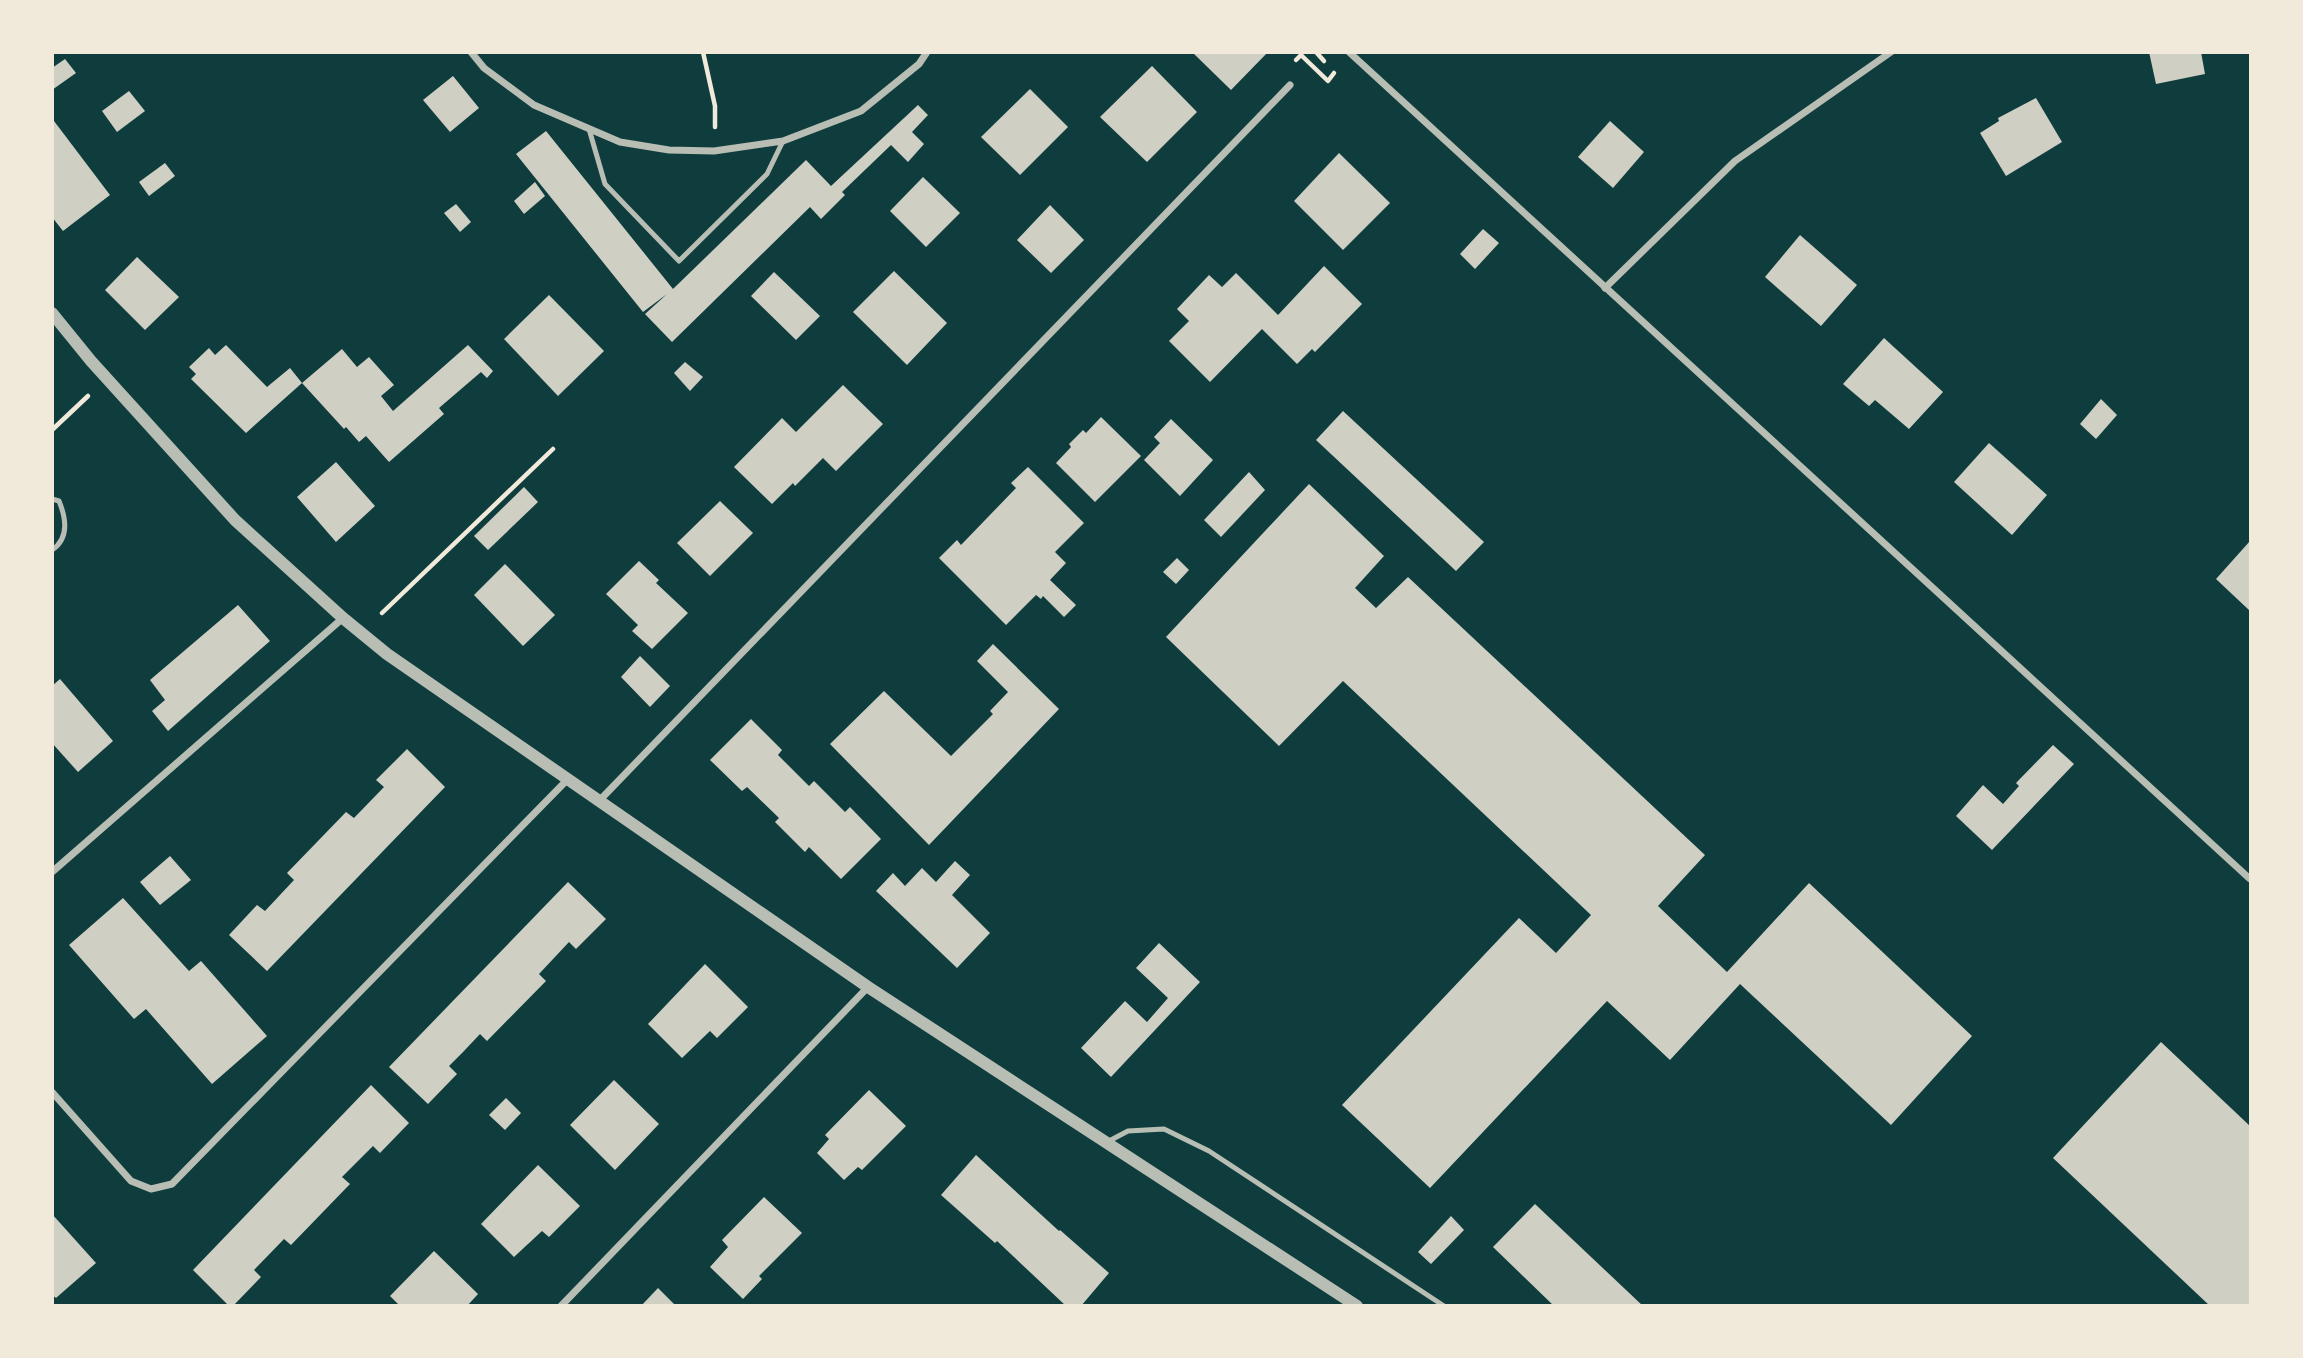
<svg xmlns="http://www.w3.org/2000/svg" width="2303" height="1358" font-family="'Nunito Sans',sans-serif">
	<rect width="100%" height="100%" fill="#0f3d3e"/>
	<g fill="#cfcfc3">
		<polygon points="1192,52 1268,52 1231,90"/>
		<polygon points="2149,52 2201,52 2205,74 2156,84"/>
		<polygon points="65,59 76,73 52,90 52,68"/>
		<polygon points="1152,66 1197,112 1147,162 1100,117"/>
		<polygon points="453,76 479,108 450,132 423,100"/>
		<polygon points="1030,89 1068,127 1020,175 981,137"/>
		<polygon points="129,91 145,111 117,132 102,111"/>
		<polygon points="2036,98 2062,142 2006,176 1980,133 1999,121 1998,118"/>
		<polygon points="918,105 928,115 912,132 924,144 908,162 891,145 842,192 845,195 821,219 810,207 672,342 645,314 667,294 643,312 516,154 546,131 673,289 806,160 831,186"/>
		<polygon points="54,121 110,195 63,231 52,217"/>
		<polygon points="1610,121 1644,152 1613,188 1578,157"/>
		<polygon points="1339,153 1390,203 1343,250 1294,201"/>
		<polygon points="165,163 175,176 149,196 139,182"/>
		<polygon points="923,177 960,213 926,247 890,211"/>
		<polygon points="535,182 545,196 524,214 514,201"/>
		<polygon points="456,204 471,222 460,232 444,213"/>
		<polygon points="1050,205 1084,240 1051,273 1017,240"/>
		<polygon points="1483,229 1499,243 1475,269 1460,254"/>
		<polygon points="1800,235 1857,285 1821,326 1765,277"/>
		<polygon points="137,257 179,297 145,330 105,290"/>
		<polygon points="1324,266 1362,304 1315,352 1312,349 1297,364 1262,329 1210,382 1169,341 1189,321 1177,309 1209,275 1222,287 1236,273 1278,315"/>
		<polygon points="894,271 947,323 907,365 853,312"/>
		<polygon points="774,272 820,316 796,340 751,296"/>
		<polygon points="549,295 604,351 558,396 504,339"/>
		<polygon points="1884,338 1943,392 1909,429 1875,400 1869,406 1843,384"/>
		<polygon points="226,345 267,387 290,368 302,383 342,349 357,367 369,357 394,385 381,396 393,411 468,345 493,371 487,378 481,372 439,408 444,414 389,462 366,436 359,442 346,427 344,429 302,383 246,433 191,379 196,374 189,367 209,348 215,355"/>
		<polygon points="685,362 703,377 690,391 674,373"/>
		<polygon points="843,385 883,424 836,471 823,458 795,486 793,483 772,504 734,467 782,418 796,432"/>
		<polygon points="2101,399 2117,415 2096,439 2080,424"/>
		<polygon points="1343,411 1484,542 1456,571 1316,440"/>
		<polygon points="1101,417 1141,456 1095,502 1056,463 1071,447 1069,444 1083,430 1086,433"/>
		<polygon points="1171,419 1213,460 1180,496 1144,460 1160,443 1154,437"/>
		<polygon points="1989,443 2047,495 2012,535 1954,482"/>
		<polygon points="336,462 375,506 336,542 297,497"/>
		<polygon points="1028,467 1084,523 1055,552 1066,563 1050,580 1076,605 1064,617 1043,596 1041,599 1036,595 1006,625 939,558 957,540 961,545 1016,488 1011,483"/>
		<polygon points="1249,472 1265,490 1221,537 1204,520"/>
		<polygon points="1309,484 1384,556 1355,588 1376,608 1408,577 1705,855 1658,906 1727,972 1809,883 1972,1036 1891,1125 1740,984 1670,1060 1607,1001 1430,1188 1342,1105 1519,918 1556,953 1591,915 1343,681 1279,746 1166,637"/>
		<polygon points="524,487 538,502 488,550 474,536"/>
		<polygon points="720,501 753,533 710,576 677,543"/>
		<polygon points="2250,541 2250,611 2216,579"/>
		<polygon points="1177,558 1189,570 1176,584 1163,572"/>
		<polygon points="639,561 659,580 656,583 688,613 652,649 632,631 638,625 606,594"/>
		<polygon points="505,564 555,615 523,646 474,595"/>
		<polygon points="238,605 270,641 168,731 152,711 165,700 150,680"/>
		<polygon points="993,644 1059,709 929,845 830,744 884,691 951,756 993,714 990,711 1008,692 977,661"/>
		<polygon points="640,656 670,686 650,707 621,677"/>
		<polygon points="60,679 113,741 78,772 52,743 52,686"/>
		<polygon points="751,719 782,750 778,755 809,786 814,781 845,812 850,807 881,839 841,879 809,847 805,852 775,822 779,818 747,787 742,791 710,760"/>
		<polygon points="2053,745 2074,764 1992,850 1956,816 1983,785 2003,804 2019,786 2016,783"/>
		<polygon points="407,749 445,787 267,971 229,935 257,905 265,911 294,880 287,873 346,812 354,818 384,787 376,780"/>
		<polygon points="170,856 191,880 160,905 140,882"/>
		<polygon points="955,861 970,875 952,895 990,933 957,968 876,891 893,873 905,886 922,868 936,882"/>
		<polygon points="568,882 606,919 576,949 569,942 539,974 546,981 487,1041 480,1034 464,1051 449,1066 457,1074 428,1104 389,1067"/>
		<polygon points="123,898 189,971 201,961 267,1036 212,1084 146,1009 134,1019 69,945"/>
		<polygon points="1159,943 1200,982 1111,1077 1081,1048 1125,1001 1147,1022 1168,998 1136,968"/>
		<polygon points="705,964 748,1007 717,1038 710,1031 682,1058 648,1024"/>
		<polygon points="2161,1042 2250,1126 2250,1306 2210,1306 2053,1158"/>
		<polygon points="614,1080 659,1124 615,1170 570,1125"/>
		<polygon points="371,1085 409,1123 380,1153 373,1146 342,1177 350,1184 291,1245 284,1239 254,1270 261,1277 233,1306 229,1306 193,1270"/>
		<polygon points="869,1090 906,1126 862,1170 858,1167 844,1180 817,1153 829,1139 825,1135"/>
		<polygon points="506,1098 521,1113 505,1130 489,1115"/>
		<polygon points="976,1155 1059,1231 1060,1230 1109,1273 1081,1306 1066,1306 997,1241 995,1243 941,1195"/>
		<polygon points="538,1165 580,1206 549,1237 542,1231 514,1257 481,1224"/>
		<polygon points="764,1197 802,1233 759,1276 762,1279 743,1299 710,1267 728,1247 722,1240"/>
		<polygon points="1535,1204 1643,1306 1554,1306 1493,1247"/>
		<polygon points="52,1214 96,1263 56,1298 52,1295"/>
		<polygon points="1451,1216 1464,1230 1431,1264 1418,1252"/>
		<polygon points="434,1251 478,1294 467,1306 400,1306 390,1296"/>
		<polygon points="658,1288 676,1306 641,1306"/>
	</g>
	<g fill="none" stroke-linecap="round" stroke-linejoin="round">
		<g stroke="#f1e9da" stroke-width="4.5">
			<polyline points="703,52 715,106 715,127"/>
			<polyline points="1316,52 1324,61"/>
			<polyline points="1296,60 1301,55 1328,81 1334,73"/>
			<polyline points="52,430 88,396"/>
			<polyline points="382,613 553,449"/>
		</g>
		<g stroke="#b8beb3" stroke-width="5">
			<polyline points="589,129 605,184 679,261 767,174 783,141"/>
			<path d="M52,499L59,501C66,518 70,538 52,550"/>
			<polyline points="1109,1141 1128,1131 1164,1129 1209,1151 1444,1306"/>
		</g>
		<g stroke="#b8beb3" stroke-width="7">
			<polyline points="471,52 484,68 534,105 620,142 669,150 714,151 783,141 861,111 919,64 927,52"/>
			<polyline points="1349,52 2250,879"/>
			<polyline points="1605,288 1735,161 1891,52"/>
			<polyline points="599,801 1290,85"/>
			<polyline points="52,872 343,618"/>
			<polyline points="52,1092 131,1181 151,1189 172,1184 567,780"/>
			<polyline points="561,1306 868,987"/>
		</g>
		<polyline stroke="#b8beb3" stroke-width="12" points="52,313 91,361 235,520 343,618 387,654 868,987 1357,1306"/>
	</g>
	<rect width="2303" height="1358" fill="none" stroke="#f1e9da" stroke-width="108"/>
</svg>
